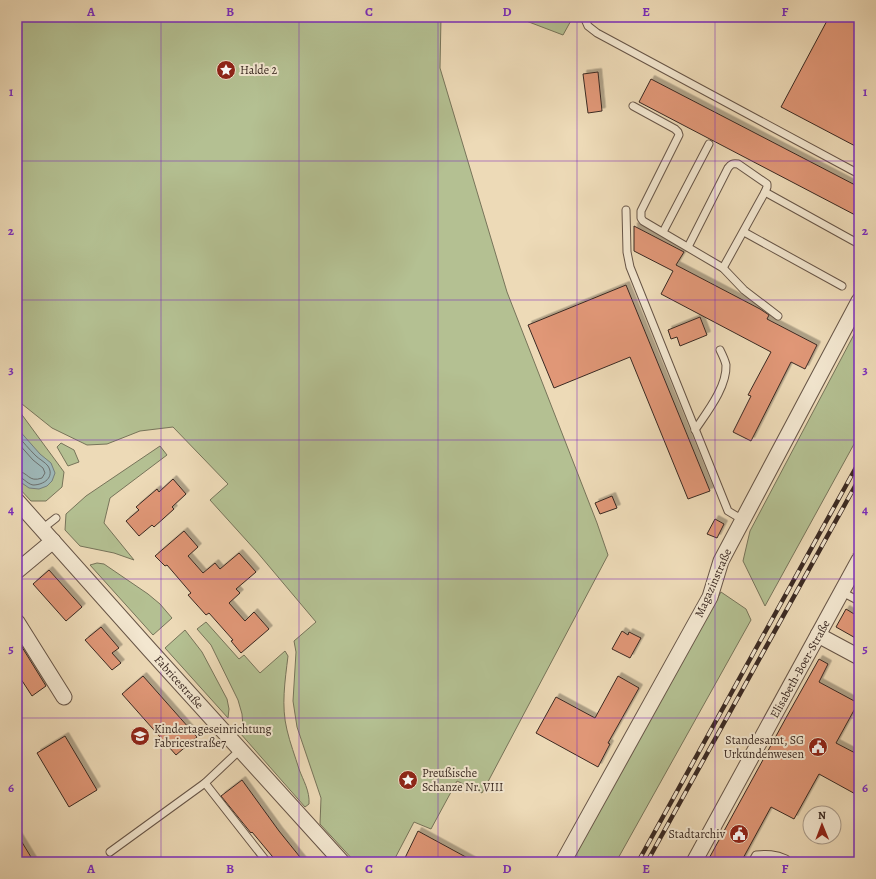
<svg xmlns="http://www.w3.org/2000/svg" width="876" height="879" font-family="Alegreya,serif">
	<defs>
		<filter id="shadow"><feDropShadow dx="3.5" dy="-3.5" stdDeviation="0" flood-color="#0004"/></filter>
	</defs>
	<rect width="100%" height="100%" fill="#eddab7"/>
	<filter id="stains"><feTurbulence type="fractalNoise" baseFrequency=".005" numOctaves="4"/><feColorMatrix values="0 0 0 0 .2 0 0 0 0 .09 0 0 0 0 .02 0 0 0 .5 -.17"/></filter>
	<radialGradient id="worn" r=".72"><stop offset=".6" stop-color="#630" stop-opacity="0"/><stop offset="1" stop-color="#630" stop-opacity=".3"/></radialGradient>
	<g fill="#b4c092" stroke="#77745a">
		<polygon points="17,17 441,17 440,68 507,292 597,523 608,555 482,793 457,781 431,829 414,822 393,862 355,862 320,824 321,798 297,727 293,701 296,652 294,641 316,622 257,552 210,500 228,484 173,427 140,431 107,444 87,445 52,428 17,400"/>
		<polygon points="511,17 573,17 563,35 521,19"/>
		<polygon points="859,325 859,435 765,606 743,561 750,531"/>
		<polygon points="17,408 64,472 62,487 46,501 31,501 17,486"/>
		<polygon points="61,443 74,450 79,462 68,466 57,447"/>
		<polygon points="160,446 167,455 110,498 104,523 134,560 114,553 80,546 65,530 66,514 86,496"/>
		<polygon points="97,563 104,564 148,594 160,604 172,618 153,635 90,565"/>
		<polygon points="721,592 746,609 751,620 616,862 571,862"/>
		<path d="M206,622L239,659L244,655L260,673L285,651L288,656C285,681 281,706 287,730C290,743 295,756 299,769C303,780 310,791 309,804L305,807L240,733L243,727L242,714L238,700L211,645L197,629Z"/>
		<polygon points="185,630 202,652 227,699 229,709 228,718 165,648"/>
	</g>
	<polygon fill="#9eb8b9" stroke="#767f7d" points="17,428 40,454 51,463 55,473 52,481 47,486 39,489 29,488 19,481 17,478"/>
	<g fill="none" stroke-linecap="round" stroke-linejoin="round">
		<g stroke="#6c706e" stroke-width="1">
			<path d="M17,435C23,442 29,449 36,456C39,459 45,462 48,466C55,477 44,485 33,485C27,484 23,477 17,476"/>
			<path d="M17,442L33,460L43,468L45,473L42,478C28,483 29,472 17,471"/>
		</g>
	</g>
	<g fill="#e09777" stroke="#3a2922" filter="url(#shadow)">
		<polygon points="829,17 859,17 859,148 781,107"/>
		<polygon points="598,72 602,111 588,113 583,74"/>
		<polygon points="651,79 859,187 859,217 639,102"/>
		<polygon points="634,226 684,252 676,265 760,309 769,315 767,319 817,345 805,369 791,362 751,441 733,432 751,396 748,395 771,352 661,294 673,271 634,251"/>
		<polygon points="626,285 710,491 688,499 630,357 554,388 528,325"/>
		<polygon points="700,317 707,335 680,346 677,337 671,339 668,330"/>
		<polygon points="173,479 186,494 172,507 174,509 154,527 152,525 139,536 126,521 139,510 136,507 157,489 159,492"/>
		<polygon points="612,496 617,508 600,514 595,503"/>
		<polygon points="715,519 724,524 717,538 707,534"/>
		<polygon points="184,531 198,547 188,556 203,573 215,563 220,569 239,553 256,572 236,589 240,593 229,603 245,621 254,612 269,629 241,653 231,641 233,640 209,613 206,615 188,595 191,593 167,565 165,566 155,556"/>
		<polygon points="49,570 82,607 66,621 33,584"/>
		<polygon points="846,609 859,617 859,640 836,627"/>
		<polygon points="101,627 119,648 112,653 121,663 112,670 85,640"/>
		<polygon points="622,631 628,635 629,632 641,638 630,658 612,649"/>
		<polygon points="17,639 46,686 32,696 17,673"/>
		<polygon points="819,659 828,664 819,682 858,703 836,743 859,755 859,796 819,774 794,819 771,807 741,862 707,862 787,716"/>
		<polygon points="143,676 197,737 176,755 122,694"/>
		<polygon points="618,676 639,688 608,743 610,744 598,767 536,733 556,697 595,718"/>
		<polygon points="65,736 97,790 69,807 37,753"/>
		<polygon points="242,780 279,831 304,862 277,862 252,832 251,833 221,796"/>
		<polygon points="418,831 475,862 403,862"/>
		<polygon points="17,834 34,862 17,862"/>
	</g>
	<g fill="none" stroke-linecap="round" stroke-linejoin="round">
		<defs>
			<g id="lane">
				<polyline points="584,17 588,26 597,33 859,174"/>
				<polyline points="633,106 675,129 678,132 679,135 641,211 641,218 643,221 723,268 744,290 778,316"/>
				<polyline points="765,192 859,244"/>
				<polyline points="626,210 627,252 630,267 728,511 743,520"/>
				<polyline points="663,232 709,144"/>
				<polyline points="744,232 842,286"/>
				<path d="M688,247L728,168C731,164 733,163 738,164L767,184V187L765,192L723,268"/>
				<path d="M695,430C707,412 727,387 726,365C725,360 722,354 720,350"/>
				<polyline points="42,529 56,518"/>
				<polyline points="842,592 859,601"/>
				<polyline points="205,783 267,862"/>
				<polyline points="110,852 205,783 241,749"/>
				<path d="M752,862L756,855C767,854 775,854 786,859"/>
			</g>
			<g id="street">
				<polyline points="17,501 149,649 342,862"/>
				<polyline points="17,571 53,541"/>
				<polyline points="17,622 64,697"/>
				<polyline points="818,635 859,657"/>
				<polyline points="563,862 710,597 721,561 859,301"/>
				<polyline points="694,862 859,560"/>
			</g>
		</defs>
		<use href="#lane" stroke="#675547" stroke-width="9"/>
		<use href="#street" stroke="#675547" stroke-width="17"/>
		<use href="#lane" stroke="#f3e7d0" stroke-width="7"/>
		<use href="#street" stroke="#f3e7d0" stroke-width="15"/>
		<defs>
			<g id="rail">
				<polyline points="638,862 859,462"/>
				<polyline points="647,862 859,479"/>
			</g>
		</defs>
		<use href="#rail" stroke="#3a2922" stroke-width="4.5"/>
		<use href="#rail" stroke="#f3e7d0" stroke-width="3" stroke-dasharray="9" stroke-linecap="butt"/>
	</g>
	<path fill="none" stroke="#7b2cbf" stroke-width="1" stroke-opacity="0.55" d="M161,17V862M299,17V862M438,17V862M577,17V862M715,17V862M17,161H859M17,300H859M17,440H859M17,579H859M17,718H859"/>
	<defs>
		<symbol id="sight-disc" viewBox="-11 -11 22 22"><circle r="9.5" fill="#8f2418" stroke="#f3e7d0"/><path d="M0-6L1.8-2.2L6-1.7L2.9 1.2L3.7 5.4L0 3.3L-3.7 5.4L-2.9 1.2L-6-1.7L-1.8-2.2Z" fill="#fff"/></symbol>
		<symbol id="school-disc" viewBox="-11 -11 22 22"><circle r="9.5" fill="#8f2418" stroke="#f3e7d0"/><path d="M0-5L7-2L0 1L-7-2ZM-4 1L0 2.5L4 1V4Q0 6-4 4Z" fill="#fff"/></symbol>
		<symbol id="civic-disc" viewBox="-11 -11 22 22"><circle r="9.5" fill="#8f2418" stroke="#f3e7d0"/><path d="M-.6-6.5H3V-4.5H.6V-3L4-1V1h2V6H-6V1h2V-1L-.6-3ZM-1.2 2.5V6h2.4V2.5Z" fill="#fff"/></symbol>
	</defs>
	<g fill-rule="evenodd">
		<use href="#sight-disc" x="215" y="59" width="22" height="22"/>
		<use href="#school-disc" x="129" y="725" width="22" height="22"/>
		<use href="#civic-disc" x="807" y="736" width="22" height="22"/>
		<use href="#sight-disc" x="397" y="769" width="22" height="22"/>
		<use href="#civic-disc" x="728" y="823" width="22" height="22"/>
	</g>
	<g text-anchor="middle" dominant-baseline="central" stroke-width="4" stroke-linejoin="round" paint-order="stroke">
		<g font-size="12" fill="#3a2922" stroke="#f3e7d0" text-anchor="start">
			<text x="240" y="70">Halde 2</text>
			<text x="154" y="729">Kindertageseinrichtung<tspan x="154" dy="14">Fabricestraße7</tspan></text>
			<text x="804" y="740" text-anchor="end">Standesamt, SG<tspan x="804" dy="14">Urkundenwesen</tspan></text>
			<text x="422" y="773">Preußische<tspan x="422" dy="14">Schanze Nr. VIII</tspan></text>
			<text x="725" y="834" text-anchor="end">Stadtarchiv</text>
		</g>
		<g font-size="12" fill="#3a2922" stroke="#f3e7d0">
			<text transform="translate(713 583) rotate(-66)">Magazinstraße</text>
			<text transform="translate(800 669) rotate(-61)">Elisabeth-Boer-Straße</text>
			<text transform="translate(179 682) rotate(48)">Fabricestraße</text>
		</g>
	</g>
	<rect width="876" height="879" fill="none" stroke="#eddab7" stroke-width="44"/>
	<g transform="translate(822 825) rotate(359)"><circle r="19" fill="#f3e7d0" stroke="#a99b8a"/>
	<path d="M0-3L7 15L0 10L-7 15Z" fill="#8f2418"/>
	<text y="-6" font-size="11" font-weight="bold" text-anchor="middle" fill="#3a2922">N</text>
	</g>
	<rect x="22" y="22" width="832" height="835" fill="none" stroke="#7b2cbf" stroke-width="1.5"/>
	<g font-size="13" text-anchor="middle" font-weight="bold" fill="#7b2cbf">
		<text x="91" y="16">A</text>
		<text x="230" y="16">B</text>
		<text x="369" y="16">C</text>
		<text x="507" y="16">D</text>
		<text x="646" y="16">E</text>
		<text x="785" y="16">F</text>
		<text x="11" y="96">1</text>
		<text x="865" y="96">1</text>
		<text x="11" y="235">2</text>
		<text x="865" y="235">2</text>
		<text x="11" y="374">3</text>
		<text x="865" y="374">3</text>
		<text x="11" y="514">4</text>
		<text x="865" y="514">4</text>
		<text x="11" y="653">5</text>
		<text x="865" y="653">5</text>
		<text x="11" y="792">6</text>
		<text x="865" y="792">6</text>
		<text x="91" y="873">A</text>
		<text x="230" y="873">B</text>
		<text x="369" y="873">C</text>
		<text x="507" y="873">D</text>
		<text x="646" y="873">E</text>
		<text x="785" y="873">F</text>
	</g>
	<rect width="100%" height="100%" filter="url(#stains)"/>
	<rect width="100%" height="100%" fill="url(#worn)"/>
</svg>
